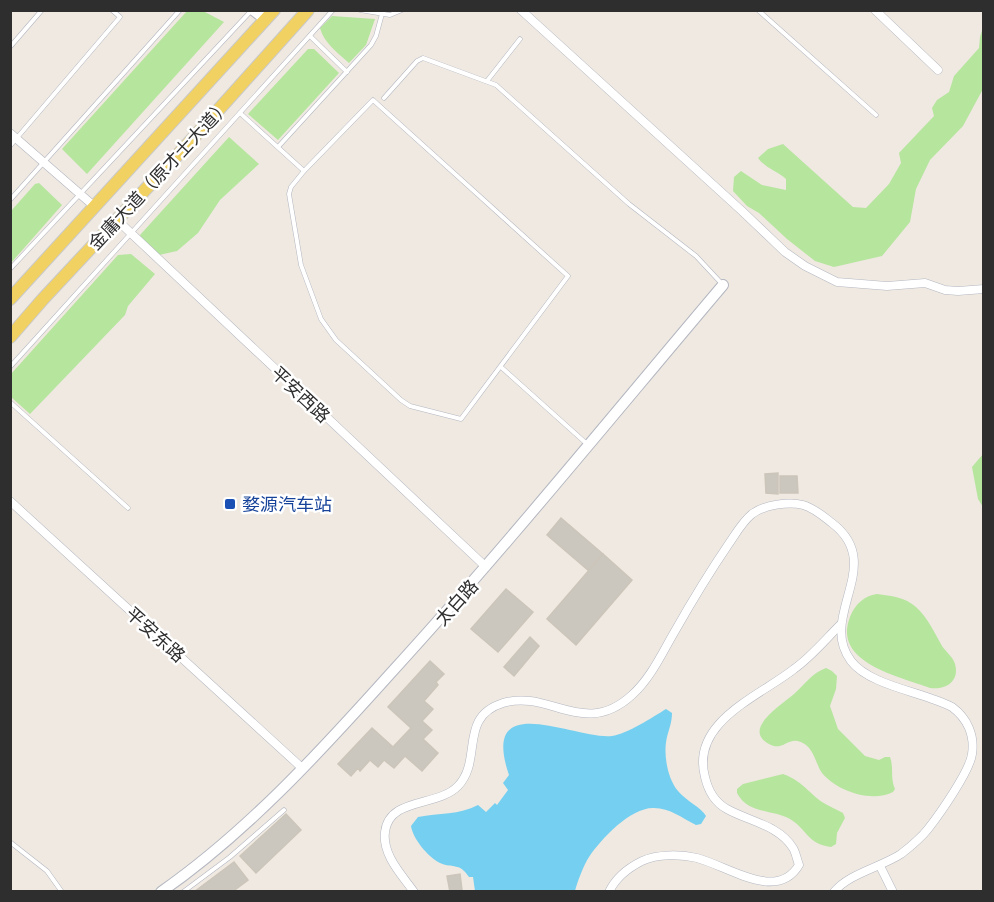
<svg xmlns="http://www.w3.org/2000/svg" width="994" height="902" font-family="'Open Sans','Noto Sans SC',sans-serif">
	<rect width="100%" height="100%" fill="#efe9e1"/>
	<g fill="#b6e59e">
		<polygon points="187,11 203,11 224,22 87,174 62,149"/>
		<path d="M332,16L375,19L366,45L349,63C338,53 324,43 320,28Z"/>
		<path d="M983,27V89L963,126L930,160L916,189L910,222L882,256L834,267L815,261L787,239L759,213L747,206L733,191L734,177L741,171L762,185L786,190V179C777,171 765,168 758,158L768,149L783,144L853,207L866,208L889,184L901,163L899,153L934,116L932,108L937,100L949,92L954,76L979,48L980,37Z"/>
		<polygon points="308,49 314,49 339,73 278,140 248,114"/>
		<polygon points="229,137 259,164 220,200 198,233 177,251 159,255 142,240 140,235"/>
		<polygon points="39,183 62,205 11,263 11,211 35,184"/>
		<polygon points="131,254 155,274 128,306 125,315 30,414 11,397 11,374 118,255"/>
		<polygon points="983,454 983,507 978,499 972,467"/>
		<path d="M877,594C891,596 905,597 916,607C928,618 934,632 942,646C946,652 953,657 955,664C960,682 945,690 930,688C899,676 832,663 850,617C855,604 864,596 877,594Z"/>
		<path d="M826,668L832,671L837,676L836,689L830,706L838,729L865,756L879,760L885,757H890C894,768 890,778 895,789L893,792C871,803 837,791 822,773C816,764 814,751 806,745C789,732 784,753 769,744C741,729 783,704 794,694C805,684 812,673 826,668Z"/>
		<path d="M783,774C802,781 807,791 822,802C828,806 836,809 843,813L845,818L837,833L836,844L831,847C807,844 807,829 790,819C771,809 748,814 737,793V789L743,784Z"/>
	</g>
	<path fill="#75cff0" d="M666,709L672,713C672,722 669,729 667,737C663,753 667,778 678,791C686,801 701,807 706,816L701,824L696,825C682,818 670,808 654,808C631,807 601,839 589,857C584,864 577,883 575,891H475L473,877H469C459,862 454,869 440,863C428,857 413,839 411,826L418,817C439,813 459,815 478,805L486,812L495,803L497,805L508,790L503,783L509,775C479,687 575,740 612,736C627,734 653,717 666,709Z"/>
	<g fill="#cbc7bf" stroke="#cbc5ba" stroke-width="1.5">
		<polygon points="778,473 778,494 766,493 765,474"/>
		<polygon points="780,476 797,476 798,493 780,493"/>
		<polygon points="561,518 603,554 589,571 547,535"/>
		<polygon points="603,554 632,580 576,645 547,619"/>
		<polygon points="506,589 533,612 498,652 471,629"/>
		<polygon points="530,637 539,646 514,676 504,667"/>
		<polygon points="430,661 444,674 436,682 438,685 424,701 433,709 422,721 432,730 423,739 438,753 422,771 405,756 394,768 384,760 378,767 370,760 360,771 358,768 351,776 338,764 372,728 393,747 411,728 388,707"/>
		<polygon points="286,814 301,830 256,873 240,856"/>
		<polygon points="234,862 248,880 232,892 194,892"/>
		<polygon points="460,874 462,890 450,892 447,876"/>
	</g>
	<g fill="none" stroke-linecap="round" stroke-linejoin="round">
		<defs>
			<g id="lane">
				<polyline points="360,10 390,15 402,10"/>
				<polyline points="758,10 876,115"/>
				<polyline points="310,36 347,72"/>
				<polyline points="10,47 42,10"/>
				<polyline points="487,81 520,39"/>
				<polyline points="384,98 417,61 423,58 496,85 629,204 696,256 723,285"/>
				<polygon points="373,100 568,276 461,419 410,406 401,400 336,340 321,319 301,265 289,194 291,187 304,171"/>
				<polyline points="240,113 304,171"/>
				<polyline points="10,146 120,17 112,10"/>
				<polyline points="278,147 371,45 376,36 382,14"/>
				<polyline points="10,200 180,10"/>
				<polyline points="10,269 251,11"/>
				<polyline points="10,367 333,10"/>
				<polyline points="501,367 587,444"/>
				<polyline points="10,402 128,508"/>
				<polyline points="10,842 47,871 62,892"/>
				<polyline points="183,892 230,857 284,810"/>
			</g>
			<g id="street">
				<polyline points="521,10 742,211 785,252 805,266 837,282 887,286 925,283 945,290 958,291 984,289"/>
				<polyline points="875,10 938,70"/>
				<polyline points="10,133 95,207"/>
				<polyline points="117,220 486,567"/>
				<polyline points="10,501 301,767"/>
				<polyline points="880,866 893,892"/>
				<path d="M414,892C402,875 382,855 385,832C389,797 438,807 458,786C483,760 458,717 503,703C550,689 584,739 632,695C651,678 662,653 675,631C692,601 709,573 728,545C735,535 742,522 752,514C764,505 789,501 803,505C814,508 823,516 832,523C887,565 817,616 851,661C870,686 924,692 952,707C967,718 975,735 972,754C970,771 939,815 928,829C921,838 910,847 901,854C881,867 848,874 834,892"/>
				<path d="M609,892C616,877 628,868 642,861C657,854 681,854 697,858C730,867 777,902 799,865C797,860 796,853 793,848C779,825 748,821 727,809C714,802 708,790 705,777C690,722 760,696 794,669C811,657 825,640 840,625"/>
			</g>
			<g id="secondary">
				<polyline points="253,10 266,20"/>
				<path d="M161,892C247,832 320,752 390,674C505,548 613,415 723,285"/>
			</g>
			<g id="primary">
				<polyline points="10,299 274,10"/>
				<polyline points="10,337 43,299 186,146 308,10"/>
			</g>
		</defs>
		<use href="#lane" stroke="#b4b7c1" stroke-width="5"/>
		<use href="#street" stroke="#b4b7c1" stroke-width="9"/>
		<use href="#secondary" stroke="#b4b7c1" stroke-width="12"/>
		<use href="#primary" stroke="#c9c9c9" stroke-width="14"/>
		<use href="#lane" stroke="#fff" stroke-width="4"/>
		<use href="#street" stroke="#fff" stroke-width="8"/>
		<use href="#secondary" stroke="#fff" stroke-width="10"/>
		<use href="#primary" stroke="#f2d163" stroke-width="12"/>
	</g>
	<rect fill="#1a4fb4" stroke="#fff" stroke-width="2" x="224" y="498" width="12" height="12" rx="3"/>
	<g text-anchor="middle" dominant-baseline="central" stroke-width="5" stroke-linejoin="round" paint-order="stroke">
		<g font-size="18" fill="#2e2e2e" stroke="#fff">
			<text transform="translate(159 174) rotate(-47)">金庸大道（原才士大道）</text>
			<text transform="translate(301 394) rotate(43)">平安西路</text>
			<text transform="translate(456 602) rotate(-48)">太白路</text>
			<text transform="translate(156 634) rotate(42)">平安东路</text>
		</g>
		<g font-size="18" fill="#164399" stroke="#fff" text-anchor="start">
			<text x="242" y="504">婺源汽车站</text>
		</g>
	</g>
	<rect width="994" height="902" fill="none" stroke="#2e2e2e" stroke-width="24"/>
</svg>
